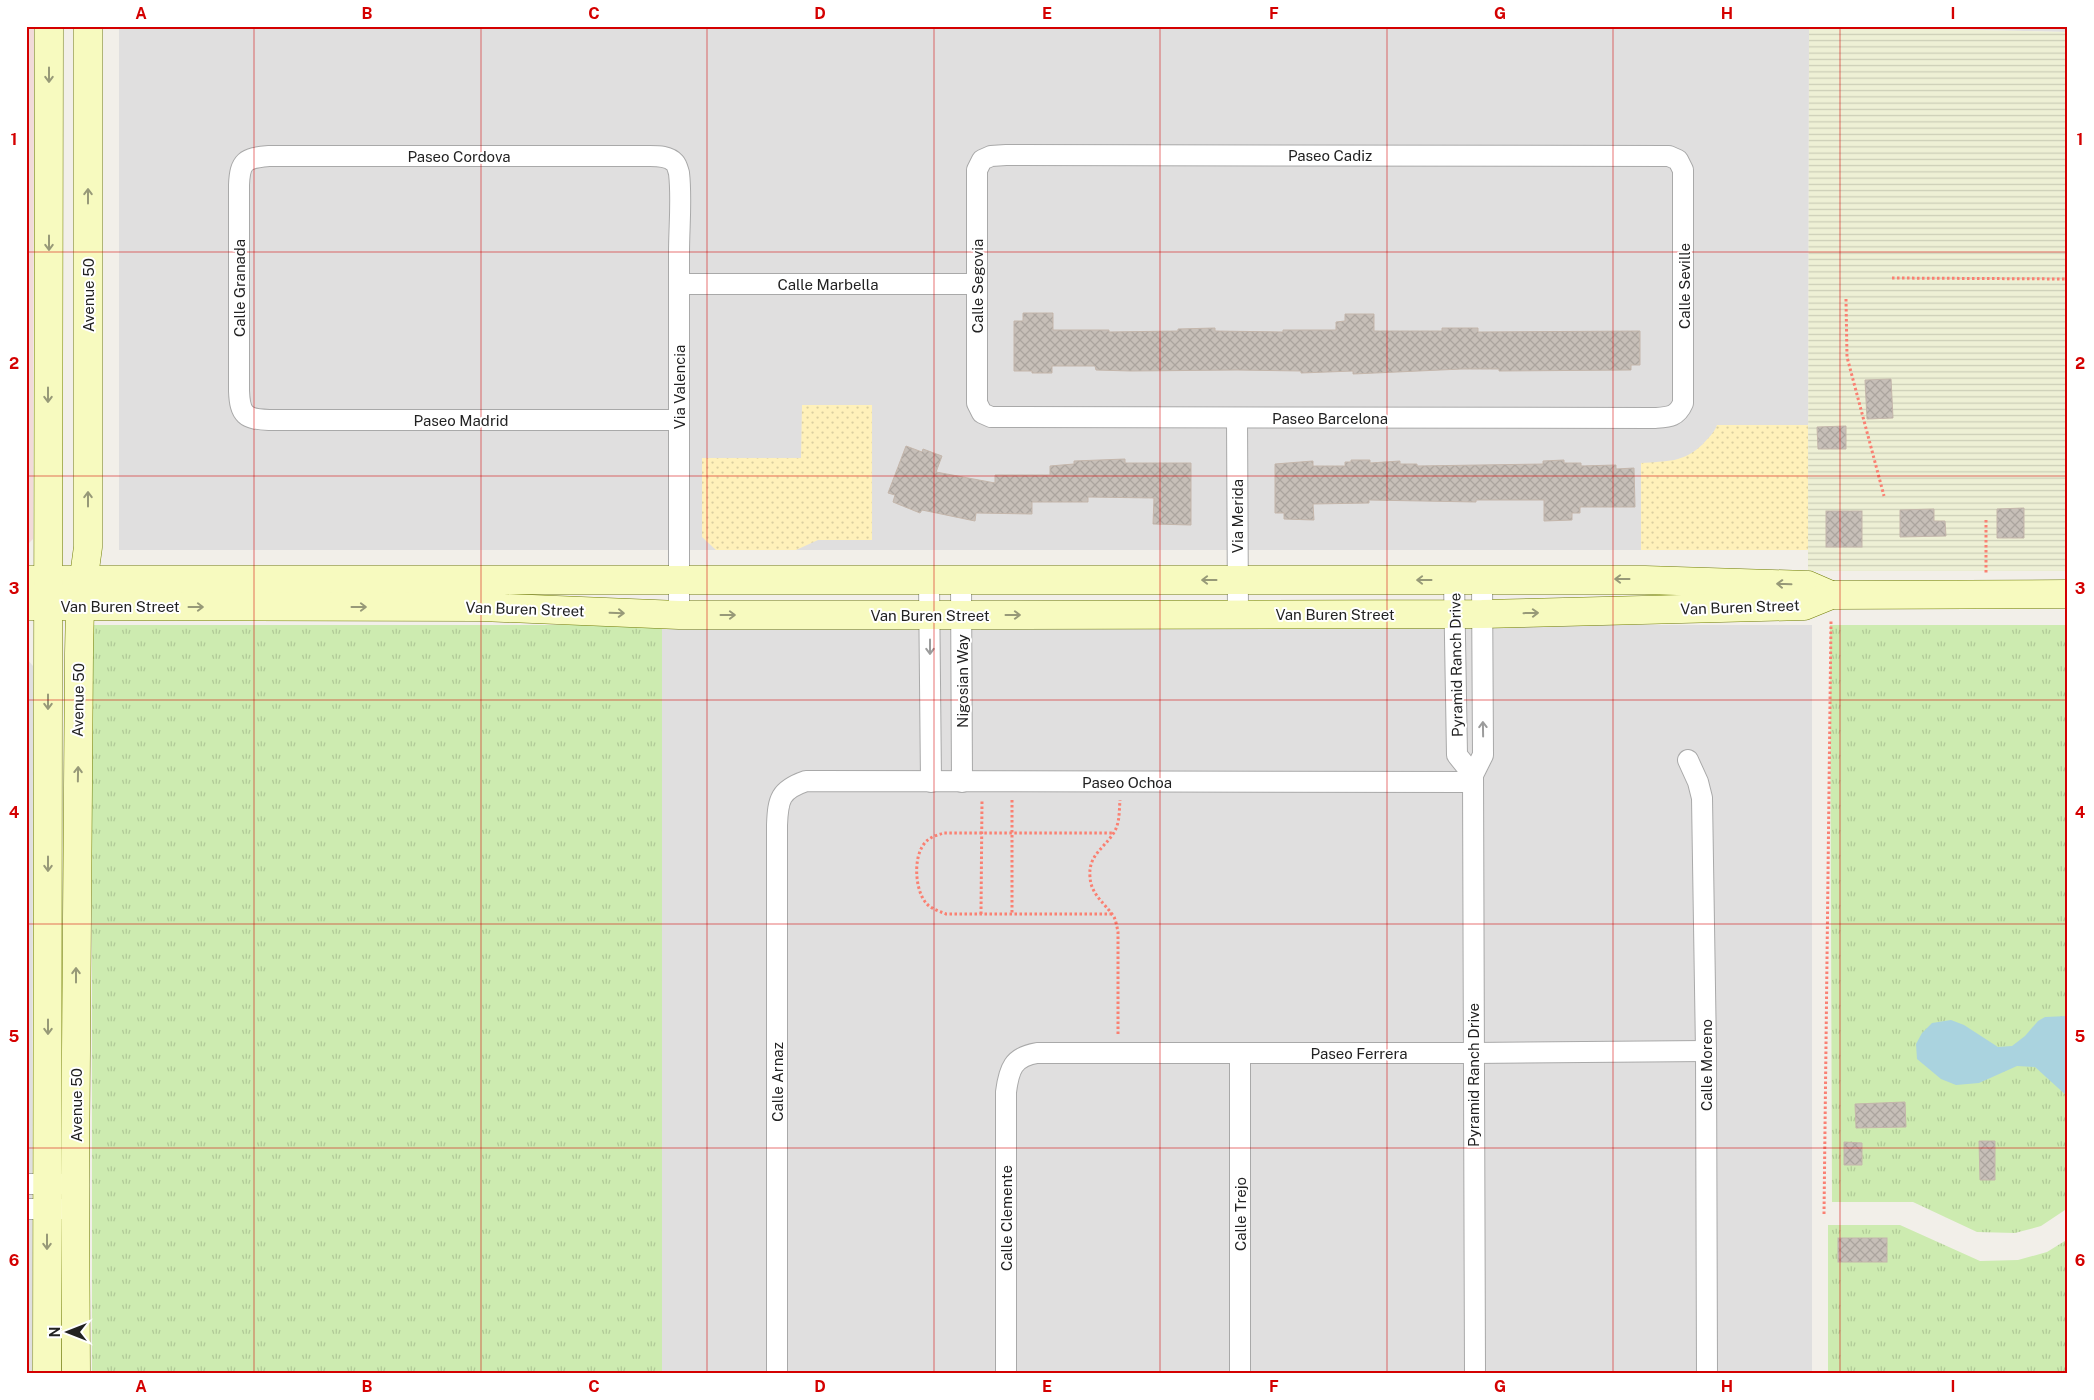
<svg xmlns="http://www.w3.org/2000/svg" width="2094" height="1400" font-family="'Public Sans',sans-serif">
	<defs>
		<pattern id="farmland-rules" width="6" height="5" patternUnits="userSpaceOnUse" patternTransform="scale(1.25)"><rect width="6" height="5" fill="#eef0d5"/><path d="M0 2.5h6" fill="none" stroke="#ccceb7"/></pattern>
		<pattern id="grass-tufts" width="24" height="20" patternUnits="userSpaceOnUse" patternTransform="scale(1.25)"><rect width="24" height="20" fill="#cdebb0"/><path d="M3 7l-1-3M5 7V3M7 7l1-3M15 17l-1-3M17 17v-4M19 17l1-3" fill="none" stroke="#b0c997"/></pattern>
		<pattern id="sand-dots" width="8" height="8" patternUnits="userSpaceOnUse" patternTransform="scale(1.25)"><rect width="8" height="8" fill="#fff1ba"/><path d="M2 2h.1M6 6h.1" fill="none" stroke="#dacea0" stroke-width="1.8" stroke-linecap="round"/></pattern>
		<pattern id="building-cross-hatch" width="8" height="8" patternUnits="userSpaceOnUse" patternTransform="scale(1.25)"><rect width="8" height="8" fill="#c7bfb8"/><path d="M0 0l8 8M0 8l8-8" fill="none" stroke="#aba49e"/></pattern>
	</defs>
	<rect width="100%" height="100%" fill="#f2efe9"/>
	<g fill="#e0dfdf">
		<polygon points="119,26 1809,26 1808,550 119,550"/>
		<polygon points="1833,26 2068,26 2068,32"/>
		<rect x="662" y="625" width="1150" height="749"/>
		<polygon points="26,658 33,666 32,1374 26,1374"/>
	</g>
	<polygon fill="#f2dad9" points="26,26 34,26 33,539 26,546"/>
	<polygon fill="url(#farmland-rules)" points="1809,26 2068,32 2068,571 1808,571"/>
	<g fill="url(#grass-tufts)">
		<rect x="92" y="625" width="570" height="749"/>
		<polygon points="1830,625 2068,625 2068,1208 2041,1226 2015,1233 1977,1232 1913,1202 1832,1202"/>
		<polygon points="1828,1225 1900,1225 1980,1261 2018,1260 2047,1252 2068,1239 2068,1374 1828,1374"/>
	</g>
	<g fill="url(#sand-dots)">
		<polygon points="802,405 872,405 872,540 818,540 796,550 716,550 702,537 702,458 801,458"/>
		<path d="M1717,425H1808V550H1641V463C1667,461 1683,463 1703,444C1708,438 1715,432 1717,425Z"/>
	</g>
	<polygon fill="#aad3df" points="2068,1016 2068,1097 2035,1067 2017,1066 1979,1083 1956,1085 1941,1079 1917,1059 1916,1044 1922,1033 1932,1023 1951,1020 1964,1025 1998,1047 2012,1046 2025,1036 2038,1021 2045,1017"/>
	<g fill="url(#building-cross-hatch)" stroke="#c4b6ab">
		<polygon points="1023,313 1053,313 1053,330 1109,330 1109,332 1178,331 1178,329 1215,328 1215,331 1283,332 1283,330 1336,330 1336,322 1345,321 1345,314 1374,314 1374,331 1442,331 1442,328 1478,328 1478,332 1640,331 1640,365 1631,365 1631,370 1499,371 1499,369 1462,369 1353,374 1353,371 1301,373 1301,371 1237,370 1131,371 1096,370 1095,366 1052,366 1052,373 1032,373 1032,371 1014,371 1014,321 1023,321"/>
		<polygon points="1891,379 1893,418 1867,419 1865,380"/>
		<polygon points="1846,426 1846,449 1818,449 1817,427"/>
		<polygon points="906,446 922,452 923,449 942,456 936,472 995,483 995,475 1050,475 1050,466 1074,464 1074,461 1125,459 1125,463 1191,463 1191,525 1153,524 1154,498 1088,497 1088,502 1032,502 1032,514 976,513 975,521 922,510 920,513 893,502 895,495 888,493"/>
		<polygon points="1351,460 1370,460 1370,463 1400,461 1400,464 1417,464 1417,466 1543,464 1543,461 1564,460 1564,463 1581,463 1581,466 1616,465 1616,469 1634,468 1635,507 1580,507 1580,513 1572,513 1572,520 1544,521 1544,500 1476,500 1476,502 1369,500 1369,503 1313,504 1314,520 1284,519 1284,513 1275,513 1275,464 1313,461 1313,466 1345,466 1345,462 1351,462"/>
		<polygon points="2024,508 2024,538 1997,538 1997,509"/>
		<polygon points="1934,509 1934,521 1945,521 1946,536 1900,537 1900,510"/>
		<rect x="1826" y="511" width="36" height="36"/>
		<polygon points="1905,1102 1906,1127 1856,1128 1855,1104"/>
		<polygon points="1979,1141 1995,1141 1995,1180 1980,1180"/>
		<polygon points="1844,1142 1862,1143 1862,1165 1844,1165"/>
		<rect x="1838" y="1238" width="49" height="24"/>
	</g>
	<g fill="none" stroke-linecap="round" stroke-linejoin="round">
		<defs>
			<g id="street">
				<path d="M1006,155L1669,156L1678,160L1683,170V403C1677,417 1669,417 1655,418L991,417L982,413L977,403V170L982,160L991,156Z"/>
				<polyline points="679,284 977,284"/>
				<polyline points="1237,418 1238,614"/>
				<path d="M679,420H269C245,419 240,415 239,391V185C240,161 245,158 269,156H650C658,156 669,156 675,163C677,165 678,170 679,173C682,199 679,227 679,253C679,309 679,364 679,420V615"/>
				<polyline points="1454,580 1457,755 1473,775"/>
				<polyline points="929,581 931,782"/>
				<polyline points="961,581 962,782"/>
				<polyline points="1688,760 1698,782 1702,798 1706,1051 1707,1374"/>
				<polyline points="1240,1054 1240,1374"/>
				<polyline points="26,1184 61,1184"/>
				<polyline points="26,1209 76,1209"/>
				<path d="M777,1374V825C778,799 780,790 806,781L1473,782"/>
				<path d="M1006,1374V1092C1009,1069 1013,1057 1037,1053H1473L1706,1051"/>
				<polyline points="1475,1374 1473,775 1483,755 1482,579"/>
			</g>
			<g id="secondary">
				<polyline points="26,580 1645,580 1808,585 1831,595"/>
				<polyline points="26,606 481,607 679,615 962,615 1482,614 1804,606 1831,595 2068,594"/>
				<polyline points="47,1374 49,26"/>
				<polyline points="76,1374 75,1185 79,653 80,606 88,547 88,26"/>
			</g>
		</defs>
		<use href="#street" stroke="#a9a9a9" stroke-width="22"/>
		<use href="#secondary" stroke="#707d05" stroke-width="29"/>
		<g stroke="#fa8072" stroke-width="3" stroke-dasharray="2.5 2.5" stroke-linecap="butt">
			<polyline points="1892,278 2068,279"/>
			<polyline points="1846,299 1847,357 1884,496"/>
			<polyline points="1986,520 1986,573"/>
			<polyline points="1012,800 1012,915"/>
			<polyline points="981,914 982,800"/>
			<path d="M1112,914H946C939,911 931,909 926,903C915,890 913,858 924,844C929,837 937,835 944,833H1114"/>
			<path d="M1118,1034V932C1117,927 1116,921 1114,917C1105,903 1091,895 1090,877C1088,856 1103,849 1113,834C1120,824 1119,812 1120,800"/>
			<polyline points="1824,1214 1831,620"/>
		</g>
		<use href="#street" stroke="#fff" stroke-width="20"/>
		<use href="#secondary" stroke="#f7fabf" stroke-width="28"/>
	</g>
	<defs><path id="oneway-shaft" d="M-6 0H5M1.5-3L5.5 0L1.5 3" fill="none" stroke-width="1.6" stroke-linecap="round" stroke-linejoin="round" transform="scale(1.25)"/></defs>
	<g stroke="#979978">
		<use href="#oneway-shaft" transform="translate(49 75) rotate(90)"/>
		<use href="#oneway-shaft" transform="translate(88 196) rotate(-90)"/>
		<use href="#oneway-shaft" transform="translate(49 243) rotate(90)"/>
		<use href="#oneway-shaft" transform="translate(48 395) rotate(90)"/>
		<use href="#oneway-shaft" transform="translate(88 499) rotate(-90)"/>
		<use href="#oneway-shaft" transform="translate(1622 579) rotate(-180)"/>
		<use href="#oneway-shaft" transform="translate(1209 580) rotate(180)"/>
		<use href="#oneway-shaft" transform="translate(1424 580) rotate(180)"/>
		<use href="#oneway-shaft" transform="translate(1784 584) rotate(-178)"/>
		<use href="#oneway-shaft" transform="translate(196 607)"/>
		<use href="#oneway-shaft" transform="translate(359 607)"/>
		<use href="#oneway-shaft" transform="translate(617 613) rotate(2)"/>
		<use href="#oneway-shaft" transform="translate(1531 613) rotate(-1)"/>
		<use href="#oneway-shaft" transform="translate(728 615)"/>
		<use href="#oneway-shaft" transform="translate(1013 615)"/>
		<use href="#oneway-shaft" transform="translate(48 702) rotate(90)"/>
		<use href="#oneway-shaft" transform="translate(78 774) rotate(-89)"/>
		<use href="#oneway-shaft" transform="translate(48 864) rotate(90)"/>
		<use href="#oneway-shaft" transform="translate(76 975) rotate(-90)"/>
		<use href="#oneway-shaft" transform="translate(48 1027) rotate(90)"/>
		<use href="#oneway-shaft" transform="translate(47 1242) rotate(90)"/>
	</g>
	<g stroke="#9c9c9c">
		<use href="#oneway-shaft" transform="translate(930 647) rotate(90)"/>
		<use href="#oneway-shaft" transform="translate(1483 729) rotate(-91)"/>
	</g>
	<path fill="none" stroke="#d40000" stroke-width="1" stroke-opacity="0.55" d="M254,26V1374M481,26V1374M707,26V1374M934,26V1374M1160,26V1374M1387,26V1374M1613,26V1374M1840,26V1374M26,252H2068M26,476H2068M26,700H2068M26,924H2068M26,1148H2068"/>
	<g text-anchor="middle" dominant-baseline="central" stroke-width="4" stroke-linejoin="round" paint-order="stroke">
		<g font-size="15" fill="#222" stroke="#fff">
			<text x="1330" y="155">Paseo Cadiz</text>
			<text x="459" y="156">Paseo Cordova</text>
			<text x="828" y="284">Calle Marbella</text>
			<text transform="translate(977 286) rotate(-90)">Calle Segovia</text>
			<text transform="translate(1684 286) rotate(-90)">Calle Seville</text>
			<text transform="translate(239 288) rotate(-90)">Calle Granada</text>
			<text transform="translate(88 295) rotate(-90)">Avenue 50</text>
			<text transform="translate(679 387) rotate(-90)">Via Valencia</text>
			<text x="1330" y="418">Paseo Barcelona</text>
			<text x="461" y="420">Paseo Madrid</text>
			<text transform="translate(1237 516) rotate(-90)">Via Merida</text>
			<text x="120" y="606">Van Buren Street</text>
			<text transform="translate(1740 607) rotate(-2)">Van Buren Street</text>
			<text transform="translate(525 609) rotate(2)">Van Buren Street</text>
			<text x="1335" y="614">Van Buren Street</text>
			<text x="930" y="615">Van Buren Street</text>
			<text transform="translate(1456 665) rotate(-91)">Pyramid Ranch Drive</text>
			<text transform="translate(962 681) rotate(-90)">Nigosian Way</text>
			<text transform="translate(78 700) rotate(-89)">Avenue 50</text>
			<text x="1127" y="782">Paseo Ochoa</text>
			<text x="1359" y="1053">Paseo Ferrera</text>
			<text transform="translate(1706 1065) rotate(-90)">Calle Moreno</text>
			<text transform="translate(1473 1075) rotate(-90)">Pyramid Ranch Drive</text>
			<text transform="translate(777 1082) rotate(-90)">Calle Arnaz</text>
			<text transform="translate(76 1105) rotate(-90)">Avenue 50</text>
			<text transform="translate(1240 1214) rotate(-90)">Calle Trejo</text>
			<text transform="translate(1006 1218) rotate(-90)">Calle Clemente</text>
		</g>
	</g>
	<rect width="2094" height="1400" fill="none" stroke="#ffffff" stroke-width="55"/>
	<g transform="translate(68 1332) rotate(270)" stroke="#ffffff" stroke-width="4" paint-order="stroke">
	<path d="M0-4L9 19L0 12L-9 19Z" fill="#222222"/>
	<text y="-8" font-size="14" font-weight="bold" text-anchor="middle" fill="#222222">N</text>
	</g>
	<rect x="28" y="28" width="2038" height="1344" fill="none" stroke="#d40000" stroke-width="2"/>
	<g font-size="16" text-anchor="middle" font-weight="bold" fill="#d40000">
		<text x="141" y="19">A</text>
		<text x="367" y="19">B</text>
		<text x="594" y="19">C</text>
		<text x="820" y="19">D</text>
		<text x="1047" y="19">E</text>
		<text x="1274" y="19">F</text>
		<text x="1500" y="19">G</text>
		<text x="1727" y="19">H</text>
		<text x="1953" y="19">I</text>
		<text x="14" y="145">1</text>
		<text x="2080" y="145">1</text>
		<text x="14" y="369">2</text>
		<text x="2080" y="369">2</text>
		<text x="14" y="594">3</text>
		<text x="2080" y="594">3</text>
		<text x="14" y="818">4</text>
		<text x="2080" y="818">4</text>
		<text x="14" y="1042">5</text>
		<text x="2080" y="1042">5</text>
		<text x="14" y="1266">6</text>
		<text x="2080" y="1266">6</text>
		<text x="141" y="1392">A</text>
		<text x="367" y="1392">B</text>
		<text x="594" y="1392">C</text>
		<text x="820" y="1392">D</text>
		<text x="1047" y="1392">E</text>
		<text x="1274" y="1392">F</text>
		<text x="1500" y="1392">G</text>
		<text x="1727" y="1392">H</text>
		<text x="1953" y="1392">I</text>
	</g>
</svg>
